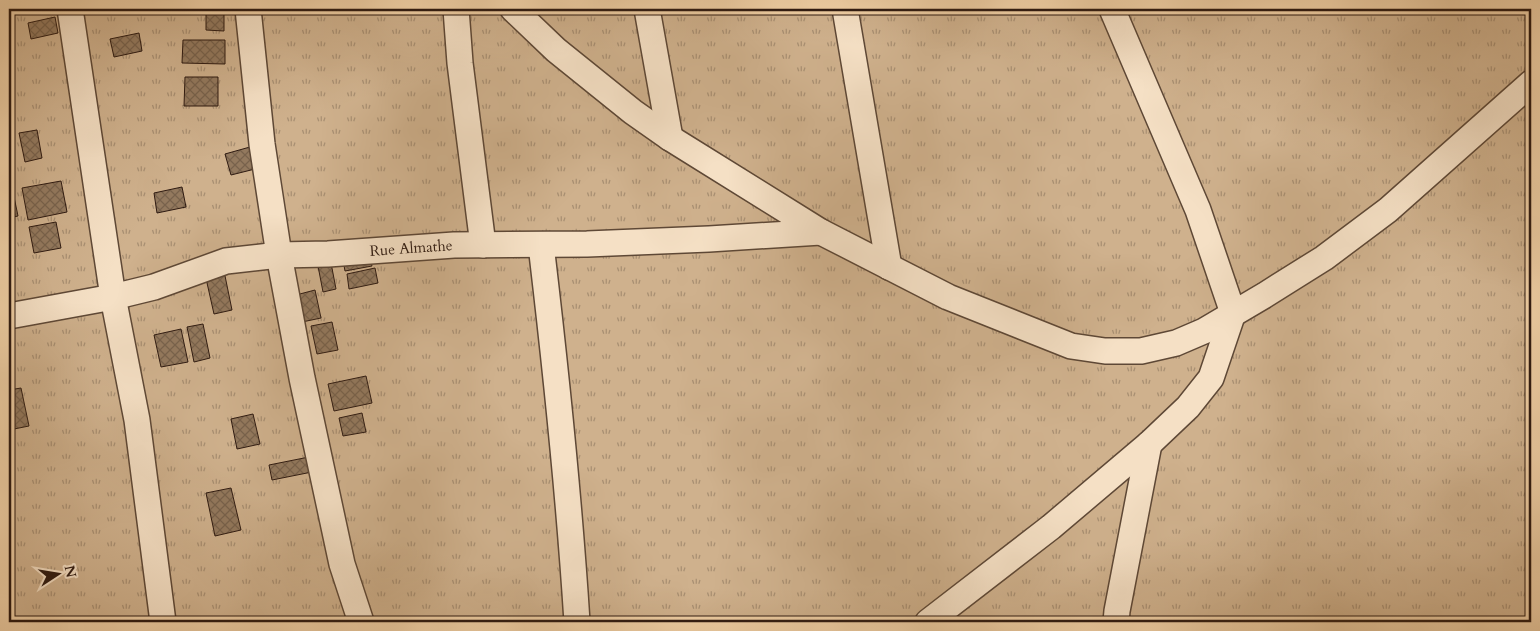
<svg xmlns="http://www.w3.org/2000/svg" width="1540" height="631" font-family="Cardo,serif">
	<defs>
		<pattern id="grass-tufts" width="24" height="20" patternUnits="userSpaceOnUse" patternTransform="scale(1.25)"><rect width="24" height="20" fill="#cfb18d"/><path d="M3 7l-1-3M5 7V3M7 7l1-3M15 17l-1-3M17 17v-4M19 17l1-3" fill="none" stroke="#a88f72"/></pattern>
		<pattern id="building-cross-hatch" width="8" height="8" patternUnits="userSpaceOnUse" patternTransform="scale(1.25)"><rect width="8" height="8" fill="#93795e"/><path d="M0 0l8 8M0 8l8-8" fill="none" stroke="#78624c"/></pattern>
	</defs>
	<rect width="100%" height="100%" fill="#f0d0a6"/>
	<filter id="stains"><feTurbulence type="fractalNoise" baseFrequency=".004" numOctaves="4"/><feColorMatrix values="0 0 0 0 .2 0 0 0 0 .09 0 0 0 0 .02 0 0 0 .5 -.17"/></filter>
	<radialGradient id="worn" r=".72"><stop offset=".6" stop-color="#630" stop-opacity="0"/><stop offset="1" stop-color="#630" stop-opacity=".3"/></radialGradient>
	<rect fill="url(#grass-tufts)" stroke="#7e664f" x="9" y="9" width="1522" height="613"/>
	<g fill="url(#building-cross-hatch)" stroke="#2e1a11">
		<polygon points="206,9 224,9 224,31 206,30"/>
		<polygon points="55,17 58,33 31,39 28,23"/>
		<polygon points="139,33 142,51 114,57 110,39"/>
		<polygon points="183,40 225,40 225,64 182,63"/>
		<polygon points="185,77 218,77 218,106 184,106"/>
		<polygon points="37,130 42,158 25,162 19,133"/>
		<polygon points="250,147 255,169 231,175 225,154"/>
		<polygon points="9,173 18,216 9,218"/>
		<polygon points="61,181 67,212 28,220 22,188"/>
		<polygon points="182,187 186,207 157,213 154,193"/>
		<polygon points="56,222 61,248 34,253 29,227"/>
		<polygon points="369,254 372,266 345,271 343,260"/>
		<polygon points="331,263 336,289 323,292 318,266"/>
		<polygon points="375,268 378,283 349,289 347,274"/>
		<polygon points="224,271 232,310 214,314 205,274"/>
		<polygon points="315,290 321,318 302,322 296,295"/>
		<polygon points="332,322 338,350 317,354 311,326"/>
		<polygon points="203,324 210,358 194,362 187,327"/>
		<polygon points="181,329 188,362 161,367 154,335"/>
		<polygon points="366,376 372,403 334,411 328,384"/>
		<polygon points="21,388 29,426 9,430 9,390"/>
		<polygon points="362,413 366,432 343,436 339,418"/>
		<polygon points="253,414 260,444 237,449 231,419"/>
		<polygon points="309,457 312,472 272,480 269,465"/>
		<polygon points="231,488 241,530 215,536 206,493"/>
	</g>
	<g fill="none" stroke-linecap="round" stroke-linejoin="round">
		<defs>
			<g id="street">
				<polyline points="70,9 113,297 137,420 163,622"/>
				<polyline points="248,9 262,144 279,255 302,378 342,564 361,622"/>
				<polyline points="456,9 460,63 483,245"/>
				<polyline points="513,9 556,50 633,112 670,138 821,232 948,297 1071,346 1105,351 1141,351 1176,343 1204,331 1265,295 1324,258 1388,210 1531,83"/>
				<polyline points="647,9 670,138"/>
				<polyline points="845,9 889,267"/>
				<path d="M541,245C556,371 569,496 577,622"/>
				<polyline points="9,316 113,297 154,287 226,261 279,255 328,254 454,245 587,244 709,239 821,232"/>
				<polyline points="928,622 1051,527 1149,444 1188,407 1211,378 1233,313 1198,210 1112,9"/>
				<polyline points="1116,622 1117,611 1149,444"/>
			</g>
		</defs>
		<use href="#street" stroke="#5e4836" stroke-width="28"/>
		<use href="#street" stroke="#f5e0c5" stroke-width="25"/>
	</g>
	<g text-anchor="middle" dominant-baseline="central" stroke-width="4" stroke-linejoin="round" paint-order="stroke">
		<g font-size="15" fill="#2e1a11" stroke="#f5e0c5">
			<text transform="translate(411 248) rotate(-4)">Rue Almathe</text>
		</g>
	</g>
	<rect width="1540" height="631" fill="none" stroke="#f0d0a6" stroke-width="30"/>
	<rect x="10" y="10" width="1520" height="611" fill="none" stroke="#2e1a11" stroke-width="2.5"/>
	<rect x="15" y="15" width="1510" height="601" fill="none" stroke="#2e1a11"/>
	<g transform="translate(58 574) rotate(78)" stroke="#f5e0c5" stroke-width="4" paint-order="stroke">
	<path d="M0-4L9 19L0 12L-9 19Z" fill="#2e1a11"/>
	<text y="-8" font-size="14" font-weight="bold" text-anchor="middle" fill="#2e1a11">N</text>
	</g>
	<rect width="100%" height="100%" filter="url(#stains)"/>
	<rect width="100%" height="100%" fill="url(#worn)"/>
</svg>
